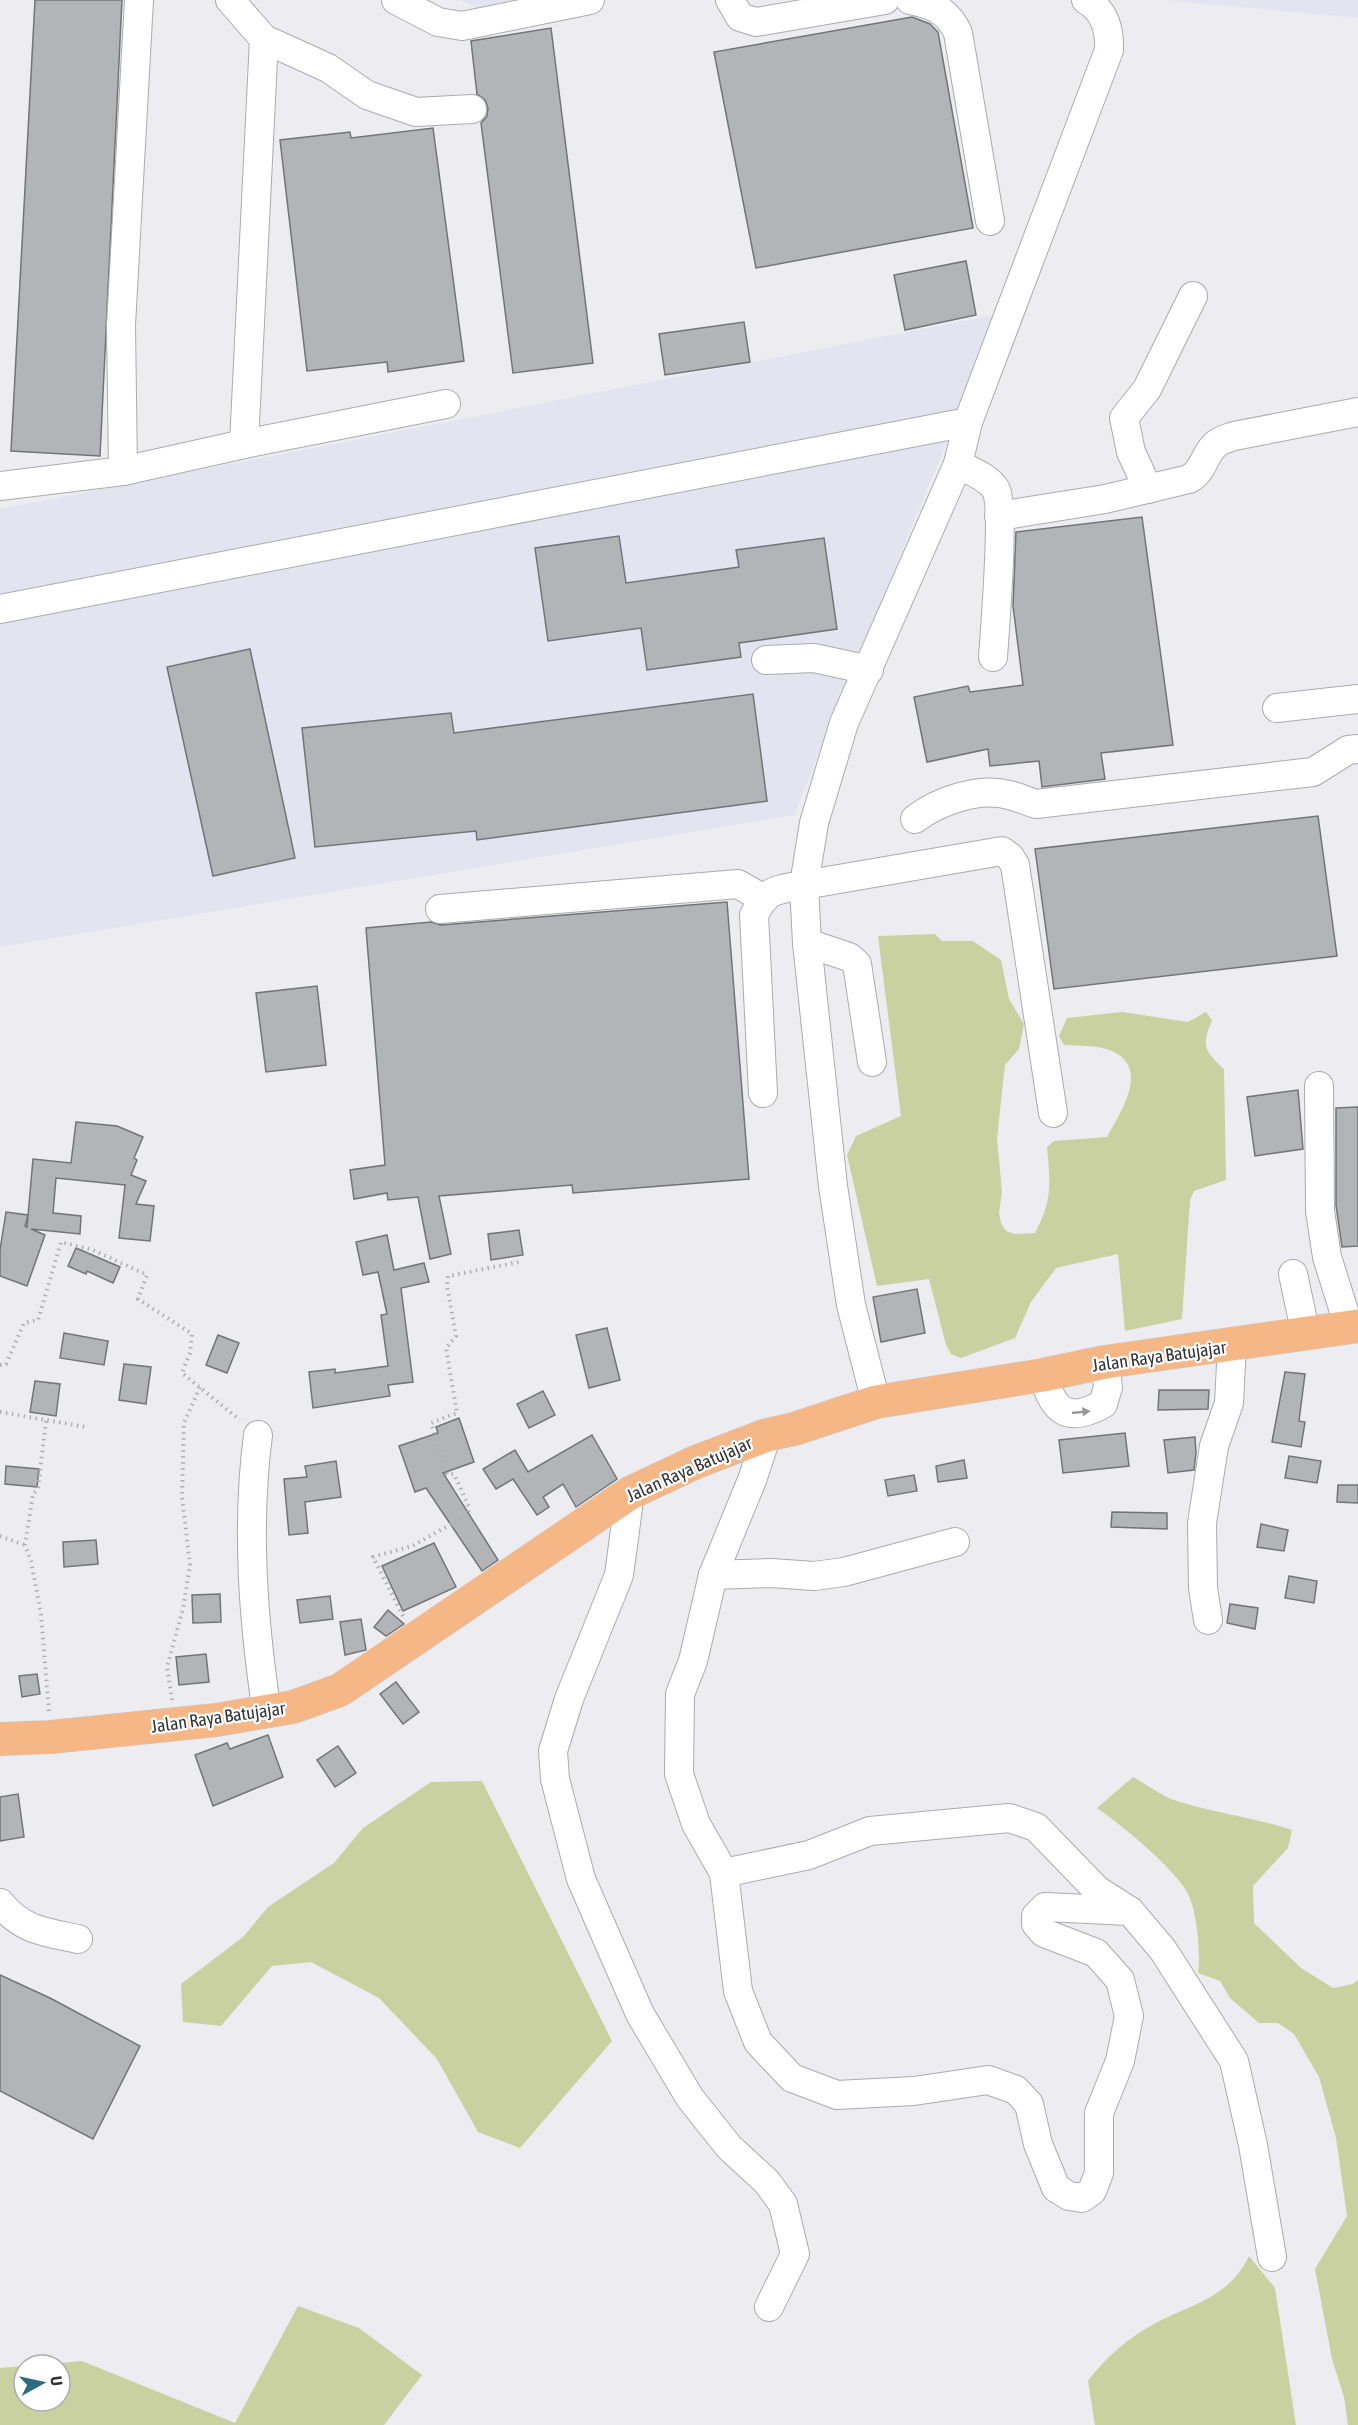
<svg xmlns="http://www.w3.org/2000/svg" width="1358" height="2425" font-family="'Asap Condensed',sans-serif">
	<rect width="100%" height="100%" fill="#ededf1"/>
	<g fill="#e4e4f0">
		<polygon points="460,0 518,0 482,10"/>
		<polygon points="1164,0 1358,0 1358,18"/>
		<polygon points="999,314 794,815 0,947 0,509"/>
	</g>
	<g fill="#c9d1a0">
		<path d="M935,934L942,941H973L1001,960L1009,999L1024,1024L1019,1049L1005,1065L997,1138L1002,1192L999,1213L1001,1223L1006,1231L1015,1234L1035,1233C1053,1200 1050,1183 1047,1147L1054,1141L1107,1137C1122,1110 1153,1063 1106,1049C1094,1045 1077,1046 1064,1045L1059,1036L1067,1018L1122,1012L1188,1022L1206,1012L1212,1020C1202,1045 1203,1050 1224,1069L1226,1180L1194,1191L1190,1200L1182,1319L1125,1331L1118,1254L1056,1268L1031,1302L1015,1338L961,1358L951,1354L946,1345L929,1279L877,1286L847,1155L856,1136L901,1116L878,936Z"/>
		<path d="M1133,1777C1146,1784 1160,1795 1174,1800C1212,1813 1253,1817 1292,1830L1288,1848L1253,1886L1254,1923L1301,1968L1333,1988L1353,1984L1358,1980V2425H1348L1344,2397L1332,2359L1315,2269L1347,2216L1336,2138L1319,2077L1294,2034L1278,2023H1259L1230,1998L1220,1981L1198,1973C1201,1952 1197,1904 1184,1887C1165,1861 1124,1827 1097,1808Z"/>
		<polygon points="482,1781 612,2041 520,2148 478,2132 437,2059 379,1998 311,1962 272,1966 221,2026 183,2022 181,1984 243,1937 268,1907 334,1863 363,1828 431,1782"/>
		<path d="M1249,2256L1275,2288L1296,2425H1095L1088,2381C1105,2358 1128,2338 1154,2324C1193,2303 1228,2299 1249,2256Z"/>
		<polygon points="298,2306 359,2328 422,2375 384,2425 0,2425 0,2368 24,2366 24,2401 60,2401 60,2365 36,2365 82,2361 235,2423"/>
	</g>
	<g fill="#b3b4b8" stroke="#737478" stroke-width="1.5">
		<polygon points="35,0 122,0 100,456 11,451"/>
		<polygon points="912,17 930,24 938,32 973,228 756,268 714,52"/>
		<polygon points="551,28 593,363 513,373 481,123 487,116 488,108 485,100 477,94 471,41"/>
		<polygon points="433,128 464,361 388,372 387,362 307,371 280,140 350,132 351,138"/>
		<polygon points="966,261 976,315 905,330 894,275"/>
		<polygon points="744,322 750,362 665,375 659,334"/>
		<polygon points="1142,517 1173,745 1101,753 1105,779 1042,787 1039,761 990,766 988,749 927,762 914,697 968,686 970,692 1023,685 1013,606 1016,532"/>
		<polygon points="619,536 626,583 739,567 736,550 824,538 837,629 739,643 741,657 647,670 641,628 548,641 535,548"/>
		<polygon points="250,649 295,858 213,876 167,667"/>
		<polygon points="753,694 767,801 477,840 476,831 315,847 302,728 451,713 454,733"/>
		<polygon points="1318,816 1337,956 1054,989 1035,849"/>
		<polygon points="727,902 749,1179 573,1193 572,1185 439,1196 451,1254 430,1259 418,1197 388,1200 387,1193 354,1199 350,1170 385,1165 366,928 431,922 441,925"/>
		<polygon points="317,986 326,1065 266,1072 256,993"/>
		<polygon points="1298,1090 1303,1149 1255,1156 1247,1097"/>
		<polygon points="1358,1107 1358,1246 1342,1247 1336,1205 1336,1108"/>
		<polygon points="76,1122 117,1126 143,1137 134,1158 137,1160 131,1175 146,1181 136,1204 154,1206 150,1241 119,1238 125,1185 56,1178 53,1213 81,1216 80,1234 31,1229 45,1235 27,1286 0,1276 0,1250 6,1212 28,1215 25,1226 27,1227 33,1159 71,1163"/>
		<polygon points="519,1230 523,1255 491,1260 488,1234"/>
		<polygon points="387,1235 394,1270 424,1263 429,1282 401,1288 413,1382 388,1385 390,1396 313,1408 309,1372 335,1369 335,1373 388,1366 381,1315 387,1314 378,1272 363,1275 356,1242"/>
		<polygon points="76,1248 120,1267 113,1283 87,1271 86,1274 68,1266"/>
		<polygon points="917,1289 925,1333 881,1342 873,1297"/>
		<polygon points="607,1328 620,1380 589,1388 576,1335"/>
		<polygon points="64,1333 108,1341 104,1365 60,1358"/>
		<polygon points="218,1335 239,1343 227,1373 206,1365"/>
		<polygon points="124,1364 151,1367 146,1404 119,1400"/>
		<polygon points="1285,1372 1305,1374 1299,1421 1305,1422 1301,1447 1272,1442"/>
		<polygon points="35,1381 60,1384 56,1416 30,1412"/>
		<polygon points="1159,1390 1209,1390 1208,1409 1158,1410"/>
		<polygon points="543,1391 555,1415 529,1428 517,1404"/>
		<polygon points="459,1418 474,1462 443,1473 498,1560 482,1571 426,1488 415,1492 399,1446 438,1433 436,1427"/>
		<polygon points="1125,1433 1129,1466 1063,1473 1059,1440"/>
		<polygon points="592,1435 617,1479 576,1507 563,1484 543,1497 549,1507 537,1515 513,1479 496,1489 483,1469 515,1450 528,1472"/>
		<polygon points="1195,1437 1196,1452 1194,1470 1168,1473 1164,1440"/>
		<polygon points="1289,1456 1321,1461 1317,1483 1285,1478"/>
		<polygon points="964,1460 967,1478 938,1482 936,1466"/>
		<polygon points="336,1461 341,1497 305,1502 308,1533 289,1535 284,1479 307,1477 305,1466"/>
		<polygon points="6,1466 39,1469 37,1487 5,1484"/>
		<polygon points="914,1475 917,1491 888,1496 885,1480"/>
		<polygon points="1338,1485 1358,1485 1358,1503 1337,1502"/>
		<polygon points="1112,1512 1167,1513 1167,1529 1111,1527"/>
		<polygon points="1261,1524 1288,1530 1284,1551 1257,1547"/>
		<polygon points="96,1540 98,1564 64,1567 63,1542"/>
		<polygon points="434,1543 456,1587 403,1611 382,1566"/>
		<polygon points="1289,1576 1317,1581 1314,1603 1285,1598"/>
		<polygon points="220,1594 221,1622 193,1623 192,1595"/>
		<polygon points="330,1596 333,1619 300,1623 297,1600"/>
		<polygon points="1230,1604 1258,1608 1255,1629 1227,1623"/>
		<polygon points="388,1610 404,1624 386,1636 374,1627"/>
		<polygon points="361,1619 366,1650 345,1655 340,1622"/>
		<polygon points="206,1654 209,1682 179,1685 176,1657"/>
		<polygon points="37,1674 40,1694 22,1697 19,1676"/>
		<polygon points="396,1682 419,1712 403,1724 380,1694"/>
		<polygon points="268,1735 283,1777 213,1806 195,1755 227,1743 230,1749"/>
		<polygon points="338,1746 356,1773 335,1787 317,1760"/>
		<polygon points="18,1794 24,1837 0,1841 0,1797"/>
		<polygon points="0,1975 50,1998 140,2046 93,2139 0,2091"/>
	</g>
	<g fill="none" stroke-linecap="round" stroke-linejoin="round">
		<defs>
			<g id="minor">
				<polyline points="230,0 264,39 328,68 367,95 416,112 472,109"/>
				<polyline points="396,0 438,22 462,26 590,0"/>
				<polyline points="730,0 740,17 756,22 885,0"/>
				<path d="M910,0C934,5 948,11 958,33L990,221"/>
				<polyline points="244,444 446,404"/>
				<path d="M958,464C970,471 989,477 996,490C1005,509 995,628 993,657"/>
				<polyline points="123,471 121,325 139,0"/>
				<polyline points="0,486 123,471 244,444 264,39"/>
				<polyline points="1148,489 1131,452 1124,418 1147,389 1193,296"/>
				<path d="M999,516L1105,499L1189,479C1204,471 1204,454 1216,444C1220,440 1229,438 1234,436L1358,412"/>
				<polyline points="0,609 968,422"/>
				<polyline points="766,660 814,658 869,670"/>
				<polyline points="1277,708 1358,699"/>
				<path d="M915,819C938,801 979,787 1009,795C1018,797 1027,801 1036,804L1313,772L1348,750L1358,749"/>
				<polyline points="440,909 738,884 762,898"/>
				<polyline points="807,943 849,957 857,964 872,1062"/>
				<polyline points="1319,1086 1320,1211 1327,1257 1349,1327"/>
				<path d="M763,1093L754,915C767,888 777,890 804,885L1002,851L1010,857L1015,865L1053,1113"/>
				<polyline points="1293,1274 1306,1335"/>
				<path d="M1043,1375C1053,1411 1067,1424 1103,1404L1108,1387L1105,1362"/>
				<path d="M876,1402L851,1305L833,1186L807,943L804,885L814,823L844,723L958,464L968,422L1109,50C1110,29 1104,10 1086,0"/>
				<path d="M258,1435C246,1528 253,1620 267,1713"/>
				<polyline points="767,1435 752,1480 713,1575 693,1661 680,1694 679,1774 696,1824 724,1873 738,1991 758,2042 792,2078 837,2095 914,2091 988,2080 1016,2090 1029,2104 1038,2144 1056,2188 1069,2196 1082,2198 1092,2191 1099,2173 1099,2113 1120,2061 1129,2016 1120,1980 1096,1953 1044,1933 1036,1924 1036,1916 1045,1907 1130,1911"/>
				<polyline points="630,1493 619,1575 569,1699 553,1751 555,1779 581,1879 640,2014 690,2098 729,2147 767,2182 783,2204 795,2254 769,2307"/>
				<polyline points="713,1575 771,1573 814,1576 844,1572 955,1542"/>
				<polyline points="1208,1620 1203,1588 1202,1523 1214,1446 1229,1403 1232,1345"/>
				<polyline points="724,1873 809,1855 870,1831 1009,1818 1036,1827 1097,1890 1130,1911 1163,1950 1234,2061 1253,2145 1272,2257"/>
				<path d="M0,1903C23,1931 45,1932 78,1939"/>
			</g>
			<polyline id="highway" points="0,1739 51,1737 216,1720 293,1707 340,1690 630,1493 696,1462 767,1435 794,1429 876,1402 1043,1375 1105,1362 1358,1326"/>
		</defs>
		<use href="#minor" stroke="#ababaf" stroke-width="30"/>
		<use href="#highway" stroke="#cacaca" stroke-width="34"/>
		<g stroke="#afafb2" stroke-width="4" stroke-dasharray="1.5 4.5" stroke-linecap="butt">
			<polyline points="0,1365 6,1364 24,1323 38,1320 61,1242 93,1250 147,1275 138,1299 192,1334 190,1353 182,1373 240,1420"/>
			<polyline points="0,1412 86,1427"/>
			<polyline points="46,1421 38,1489 33,1494 25,1545 31,1561 41,1614 49,1712"/>
			<polyline points="0,1536 25,1545"/>
			<polyline points="403,1616 373,1557 412,1546 468,1515 469,1507 454,1474 447,1474 431,1423 457,1413 446,1348 456,1336 447,1286 448,1276 519,1262"/>
			<polyline points="172,1700 167,1667 183,1609 190,1565 182,1497 184,1423 200,1387"/>
		</g>
		<use href="#minor" stroke="#fff" stroke-width="28"/>
		<use href="#highway" stroke="#f6b787" stroke-width="33"/>
	</g>
	<defs><path id="oneway-solid" d="M-6-.8H1V-3.2L6.5 0L1 3.2V.8H-6Z" transform="scale(1.5)"/></defs>
	<use fill="#98989a" href="#oneway-solid" transform="translate(1081 1412) rotate(-6)"/>
	<g text-anchor="middle" dominant-baseline="central" stroke-width="4.5" stroke-linejoin="round" paint-order="stroke">
		<g font-size="18" fill="#323234" stroke="#fff">
			<text transform="translate(1159 1356) rotate(-8)">Jalan Raya Batujajar</text>
			<text transform="translate(689 1469) rotate(-24)">Jalan Raya Batujajar</text>
			<text transform="translate(218 1717) rotate(-8)">Jalan Raya Batujajar</text>
		</g>
	</g>
	<g transform="translate(42 2383) rotate(82)"><circle r="28" fill="#ffffff" stroke="#adadae" stroke-width="1.5"/>
	<path d="M0-4.5L10 22L0 15L-10 22Z" fill="#2c6b80"/>
	<text y="-9" font-size="16" font-weight="bold" text-anchor="middle" fill="#323234">U</text>
	</g>
</svg>
